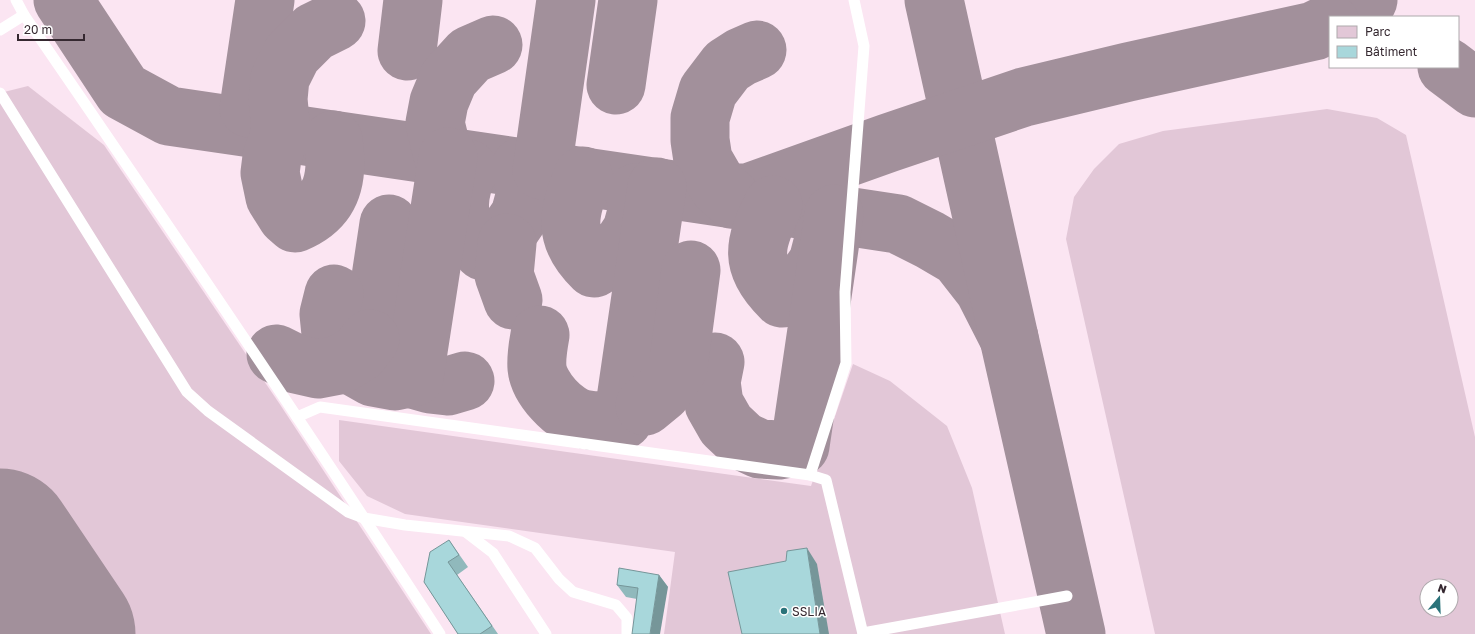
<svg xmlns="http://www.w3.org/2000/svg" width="1475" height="634" font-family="'Golos Text',sans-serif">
	<rect width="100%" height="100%" fill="#fbe5f2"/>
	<g fill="#e2c7d7" fill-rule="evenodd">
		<polygon points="28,86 104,145 279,403 431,634 101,634 0,483 0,93"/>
		<path d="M1327,109L1377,118L1406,135L1475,437V634H1155L1066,239L1074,197L1094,169L1119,144L1163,131ZM1427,586H1451V610H1427Z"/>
		<polygon points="853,364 890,381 947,426 972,488 1005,634 664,634 675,552 405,514 367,496 339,461 339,420 811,486"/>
		<polygon points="0,601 22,634 0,634"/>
	</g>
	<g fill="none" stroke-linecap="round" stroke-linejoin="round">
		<g stroke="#a2909b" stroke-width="59">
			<polyline points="63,0 123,91 169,116 700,194 898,224 930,240 959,257 984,289 1009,338"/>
			<polyline points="934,0 1009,338 1076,634"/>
			<polyline points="1343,17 1354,11 1368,0"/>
			<polyline points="407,51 413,0"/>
			<polyline points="1447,67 1475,88"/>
			<polyline points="616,85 628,0"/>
			<polyline points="249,108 265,0"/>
			<path d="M333,140C339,177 333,207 295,223L287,216L275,197L270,173L272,157L281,132L278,99L280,78L292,54L314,32L336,21"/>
			<polyline points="443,156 435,123 439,102 449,78 470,55 493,45"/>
			<path d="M468,169C454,204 456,224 483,251L505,237L520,215L526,193L521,167"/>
			<polyline points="542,170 566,0"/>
			<path d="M583,176C568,214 562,237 594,268L617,253L632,230L638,208L635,193"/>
			<polyline points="737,193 748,193 888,143 1024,97 1128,72 1314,31 1330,23"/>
			<polyline points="732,199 718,186 703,160 700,140 700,118 708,91 727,66 741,57 757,50"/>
			<path d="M773,205C754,244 748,265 782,298L803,284L818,262L824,239V236"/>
			<polyline points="389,224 375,317 381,346 395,369 416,380 430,384 448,386 465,381"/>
			<polyline points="507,243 504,275 513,300"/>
			<polyline points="334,294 329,314 331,334 340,353 357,368 373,377 395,381 414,377 448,157"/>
			<path d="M540,335C538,346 536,357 537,368C539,388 564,415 583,419C597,422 609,421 623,420L657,187"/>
			<polyline points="276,354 296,364 318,369 339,365 359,353 370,339"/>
			<polyline points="715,362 711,382 714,404 726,425 743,441 760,449 779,450 800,446 834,214"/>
			<polyline points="645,406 662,392 678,368 691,270"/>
		</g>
		<polyline stroke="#a2909b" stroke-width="147" points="0,542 62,634"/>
		<g stroke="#fff" stroke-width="11">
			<path d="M16,0L24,15C165,220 305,426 440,634"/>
			<polyline points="0,30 24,15"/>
			<polyline points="0,93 187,392 208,411 348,512 364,518 405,525 509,536 535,548 559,579 573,592 616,605 627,618 627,634"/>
			<polyline points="297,417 320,407 810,475 846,363 845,292 864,46 854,0"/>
			<polyline points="810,475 826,480 863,634"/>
			<polyline points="467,533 493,553 546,634"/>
			<polyline points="863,633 1067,596"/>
		</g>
	</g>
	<g fill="#90b9bc">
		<polygon points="449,540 468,567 457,575 498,634 458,634 424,582"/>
		<polygon points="659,575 668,587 637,599 626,597 617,585"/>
	</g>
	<g fill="#769699">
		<polygon points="807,548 817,564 829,634 820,634"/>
		<polygon points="659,575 668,587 660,634 650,634"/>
	</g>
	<g fill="#a8d7db" stroke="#769699">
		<polygon points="449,540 459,555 448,562 492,626 480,634 458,634 424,582 430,552"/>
		<polygon points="807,548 820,634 742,634 728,572 786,561 787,551"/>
		<polygon points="619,568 659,575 650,634 632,634 638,588 617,585"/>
	</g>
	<circle fill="#2a737a" stroke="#fff" stroke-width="1.5" cx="784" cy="611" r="4"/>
	<g text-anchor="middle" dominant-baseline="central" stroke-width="3" stroke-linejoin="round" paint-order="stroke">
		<g font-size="12" fill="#352830" stroke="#fff" text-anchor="start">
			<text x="792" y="611">SSLIA</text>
		</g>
	</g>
	<rect x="1329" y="16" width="130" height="52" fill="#ffffff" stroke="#aea9ac"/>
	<rect x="1337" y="26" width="20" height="12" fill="#e2c7d7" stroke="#aea9ac"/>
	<text x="1365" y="36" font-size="12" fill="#352830">Parc</text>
	<rect x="1337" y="46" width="20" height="12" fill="#a8d7db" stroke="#aea9ac"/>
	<text x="1365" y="56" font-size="12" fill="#352830">Bâtiment</text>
	<g transform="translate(1439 598) rotate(19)"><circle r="19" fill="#ffffff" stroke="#aea9ac"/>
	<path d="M0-3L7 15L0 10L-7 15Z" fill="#2a737a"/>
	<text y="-6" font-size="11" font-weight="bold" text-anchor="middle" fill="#352830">N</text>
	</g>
	<path d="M18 34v6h66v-6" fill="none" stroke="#352830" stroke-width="2"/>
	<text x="24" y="34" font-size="12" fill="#352830" stroke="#ffffff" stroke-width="3" paint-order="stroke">20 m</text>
</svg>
